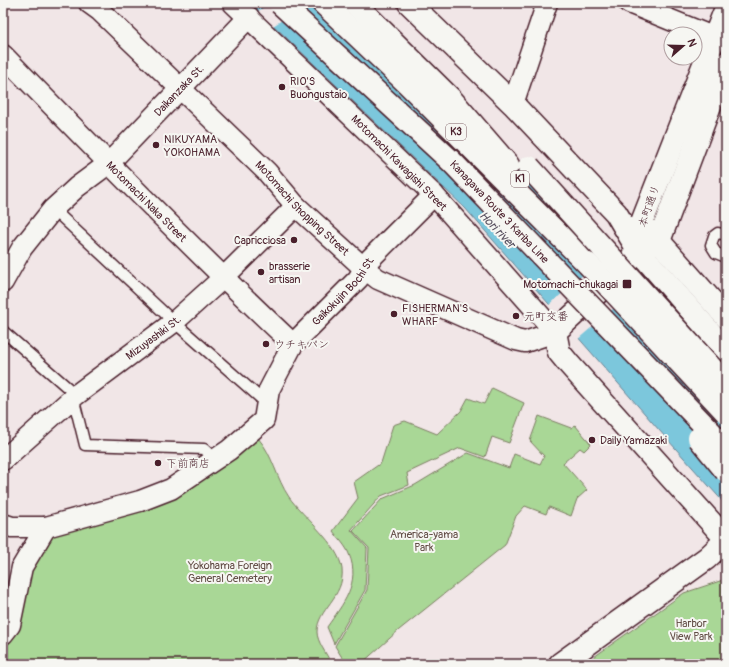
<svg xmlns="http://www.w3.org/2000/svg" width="729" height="667" font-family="Pangolin,'Klee One',sans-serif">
	<rect width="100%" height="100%" fill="#f1e6e7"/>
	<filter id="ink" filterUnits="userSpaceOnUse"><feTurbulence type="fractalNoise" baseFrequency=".025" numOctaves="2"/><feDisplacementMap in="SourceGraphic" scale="8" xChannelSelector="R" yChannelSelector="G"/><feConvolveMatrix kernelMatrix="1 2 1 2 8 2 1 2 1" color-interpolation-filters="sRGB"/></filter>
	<g filter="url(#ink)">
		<g fill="#a9d796" stroke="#7a7b60">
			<path d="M492,388L524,403L509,443L492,437L485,457L460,448L407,473L409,485L381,496L351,530L367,548L365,590L334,644L327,627C343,604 361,583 349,554C346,546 338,538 333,531L358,498L354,482L381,463L393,425L405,421L437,434L461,411L468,398L484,404Z"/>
			<polygon points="539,416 571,428 575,425 591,444 584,451 580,448 563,463 587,490 577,499 571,516 549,507 546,514 525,506 516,516 505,545 399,630 361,664 346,664 335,646 367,590 369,548 353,531 382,499 415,485 468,453 509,468 514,454 540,464 544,456 530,441"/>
			<path d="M258,438C273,455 276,478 289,497C303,517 339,544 342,569C345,597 317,609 317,632C317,642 327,654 331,663L330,664H3V643L30,568L47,539L59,531Z"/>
			<polygon points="726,579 726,664 584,664 684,593"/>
		</g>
		<polygon fill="#7cc7dc" stroke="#688495" points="250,3 358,3 487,140 609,265 726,395 726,505 659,430 465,208"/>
		<g fill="#f1e6e7">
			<polygon points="270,3 308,3 273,26 257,12"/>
			<polygon points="603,257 634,291 577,340 548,306"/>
		</g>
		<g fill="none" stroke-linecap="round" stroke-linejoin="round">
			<defs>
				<g id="lane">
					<polyline points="53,209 174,322 266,403"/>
					<polyline points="726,235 718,233 714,236 711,245 716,253 726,257"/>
					<polyline points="3,331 76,395 75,405 85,445 204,449 215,459"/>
				</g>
				<g id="street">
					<path id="s1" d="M89,3L100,11L267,172L296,206L365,269L378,279L516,340L525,342L555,332L434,195L233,3"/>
					<polyline points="629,3 715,38"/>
					<path id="s2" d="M3,55C98,153 193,250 293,344"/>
					<polyline points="513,104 547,3"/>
					<path id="s3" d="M3,282L22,248L53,209L77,187L108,164L249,17"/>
					<path id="s4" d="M3,460L76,395L174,322L223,278L296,206"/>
					<path id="s5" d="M3,524L12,527H46L140,501L171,489L229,450L264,420L269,390L293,344L358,279L370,259L434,195"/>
					<polyline points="3,634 10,625 22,567 46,527"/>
				</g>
				<g id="secondary">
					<polyline points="409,3 513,104 616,213 638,250 726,350"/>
					<polyline points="726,63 659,241 638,250 619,273 555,332 559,352 568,363 726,539"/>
					<polyline points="650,231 726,317"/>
					<polyline points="638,250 642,222 726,8"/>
					<polyline points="560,664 707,558 726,540"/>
				</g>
				<g id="highway">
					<polyline points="323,3 407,83 588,264"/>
					<polyline points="354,3 450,98 508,165"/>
				</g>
			</defs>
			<use href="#lane" stroke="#4a1f2b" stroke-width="13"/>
			<use href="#street" stroke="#4a1f2b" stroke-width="23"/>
			<use href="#secondary" stroke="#4a1f2b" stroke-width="25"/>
			<use href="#highway" stroke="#4a1f2b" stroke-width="25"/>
			<use href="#lane" stroke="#f6f6f2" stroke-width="10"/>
			<use href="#street" stroke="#f6f6f2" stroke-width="20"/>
			<use href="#secondary" stroke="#f6f6f2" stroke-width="22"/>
			<use href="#highway" stroke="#f6f6f2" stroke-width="22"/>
			<defs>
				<g id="highway-bridge">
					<path id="s6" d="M280,3L452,162L726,448"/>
					<polyline points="529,167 726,384"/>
					<polyline points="588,264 726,412"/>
					<polyline points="699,438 726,471"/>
				</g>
			</defs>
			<use href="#highway-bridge" stroke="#4a1f2b" stroke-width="25" stroke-linecap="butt"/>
			<use href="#highway-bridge" stroke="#f6f6f2" stroke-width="22"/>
		</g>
	</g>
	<g fill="#4a1f2b" stroke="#f6f6f2" stroke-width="1.5">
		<circle cx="282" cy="87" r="4"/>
		<circle cx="156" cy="145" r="4"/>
		<circle cx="294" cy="240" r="4"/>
		<circle cx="261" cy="272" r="4"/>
		<rect x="622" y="279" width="10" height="10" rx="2"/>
		<circle cx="394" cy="314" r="4"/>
		<circle cx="516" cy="316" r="4"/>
		<circle cx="266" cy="344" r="4"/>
		<circle cx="592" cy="440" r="4"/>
		<circle cx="158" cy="463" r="4"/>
	</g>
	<g text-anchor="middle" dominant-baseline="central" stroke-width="4" stroke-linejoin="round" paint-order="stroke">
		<g fill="#f6f6f2" stroke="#7e6067" stroke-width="1">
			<rect x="446" y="124" width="20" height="16" rx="3"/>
			<rect x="511" y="171" width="18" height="16" rx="3"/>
		</g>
		<g font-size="10" font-weight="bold" fill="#4a1f2b">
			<text x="456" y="132">K3</text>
			<text x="520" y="179">K1</text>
		</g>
		<g font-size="11" fill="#4a1f2b" stroke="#f6f6f2" text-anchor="start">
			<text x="290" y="81">RIO'S<tspan x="290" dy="13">Buongustaio</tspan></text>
			<text x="164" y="139">NIKUYAMA<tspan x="164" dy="13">YOKOHAMA</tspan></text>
			<text x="286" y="240" text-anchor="end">Capricciosa</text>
			<text x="269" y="266">brasserie<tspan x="269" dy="13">artisan</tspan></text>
			<text x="618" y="284" text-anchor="end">Motomachi-chukagai</text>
			<text x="402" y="308">FISHERMAN'S<tspan x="402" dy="13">WHARF</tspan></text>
			<text x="524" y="316">元町交番</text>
			<text x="274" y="344">ウチキパン</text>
			<text x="600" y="440">Daily Yamazaki</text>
			<text x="166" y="463">下前商店</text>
		</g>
		<g font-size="11" fill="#4a1f2b" stroke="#f6f6f2">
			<text stroke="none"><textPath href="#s3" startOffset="262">Daikanzaka St.</textPath></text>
			<text transform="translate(399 163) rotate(45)">Motomachi Kawagishi Street</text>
			<text stroke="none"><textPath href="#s2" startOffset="205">Motomachi Naka Street</textPath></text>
			<text transform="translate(649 206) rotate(-71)">本町通り</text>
			<text stroke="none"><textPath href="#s1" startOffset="296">Motomachi Shopping Street</textPath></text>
			<text stroke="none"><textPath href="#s6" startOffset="303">Kanagawa Route 3 Kariba Line</textPath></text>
			<text stroke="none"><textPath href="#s5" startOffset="446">Gaikokujin Bochi St.</textPath></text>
			<text stroke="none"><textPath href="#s4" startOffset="194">Mizuyashiki St.</textPath></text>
		</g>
		<g font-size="11" fill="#624d46" stroke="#f6f6f2">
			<text x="424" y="534">America-yama<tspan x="424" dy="13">Park</tspan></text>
			<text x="230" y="565">Yokohama Foreign<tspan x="230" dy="13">General Cemetery</tspan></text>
			<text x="691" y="623">Harbor<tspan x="691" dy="13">View Park</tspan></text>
		</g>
		<g font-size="12" font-style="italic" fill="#595160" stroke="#f6f6f2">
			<text transform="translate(497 230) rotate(46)">Hori river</text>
		</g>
	</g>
	<rect width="729" height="667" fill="none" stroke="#f6f6f2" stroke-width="16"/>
	<rect x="8" y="8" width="713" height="651" fill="none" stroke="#4a1f2b" stroke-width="1.5" filter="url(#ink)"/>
	<g transform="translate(683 46) rotate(70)"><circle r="19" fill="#f6f6f2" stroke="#b1a0a2"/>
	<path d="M0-3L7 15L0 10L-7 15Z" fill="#4a1f2b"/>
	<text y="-6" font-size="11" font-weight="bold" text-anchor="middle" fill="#4a1f2b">N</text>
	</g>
</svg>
